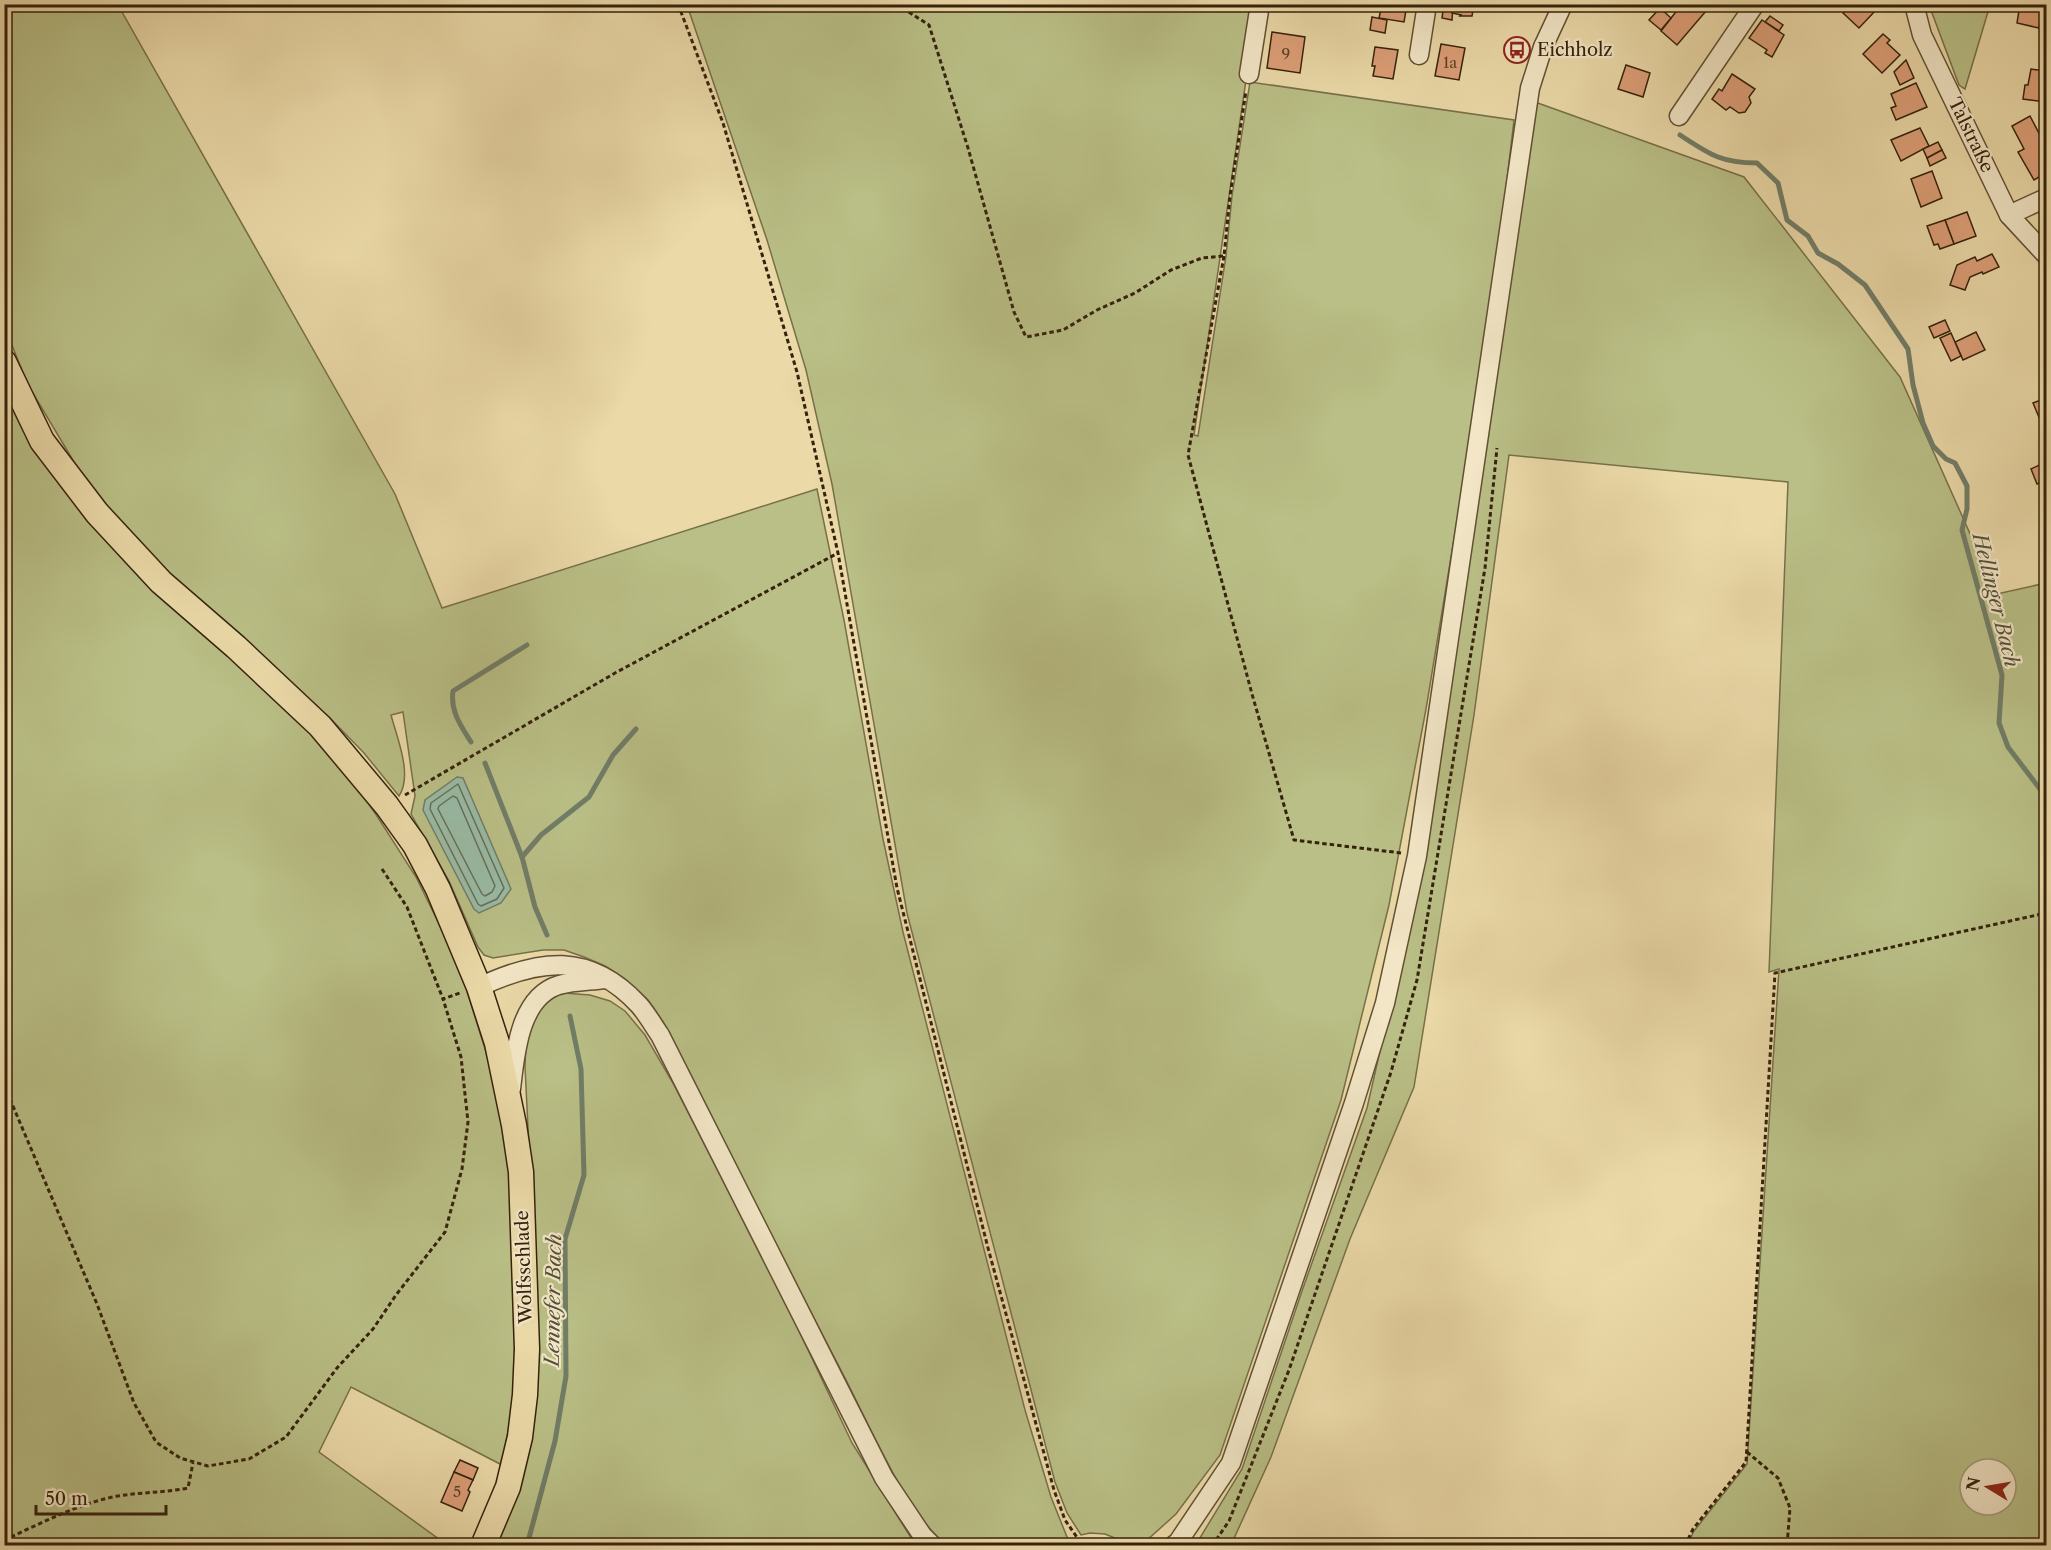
<svg xmlns="http://www.w3.org/2000/svg" width="2051" height="1550" font-family="'Libre Caslon Text',serif">
	<rect width="100%" height="100%" fill="#ebd9a8"/>
	<filter id="stains"><feTurbulence type="fractalNoise" baseFrequency=".00333" numOctaves="4"/><feColorMatrix values="0 0 0 0 .2 0 0 0 0 .09 0 0 0 0 .02 0 0 0 .5 -.17"/></filter>
	<radialGradient id="worn" r=".72"><stop offset=".6" stop-color="#630" stop-opacity="0"/><stop offset="1" stop-color="#630" stop-opacity=".3"/></radialGradient>
	<g fill="#b9bf86" stroke="#777049" stroke-width="1.5" fill-rule="evenodd">
		<path d="M4,5H118L395,494L442,608L817,489L844,620L883,839L903,932L1025,1410L1051,1497L1069,1542L1064,1545H944C900,1499 874,1435 845,1378C783,1260 724,1141 663,1022L648,1000L624,978L605,966L584,957L564,950H543L493,958L484,955L478,947L449,881L411,814L415,796L403,712L391,715C397,738 413,775 399,796L364,753L329,717L172,576L104,505L80,472L28,385L5,328Z"/>
		<polygon points="687,5 1257,5 1194,435 1198,436 1226,256 1232,196 1250,82 1514,120 1492,308 1426,709 1389,905 1341,1100 1220,1455 1176,1514 1146,1541 1137,1543 1127,1543 1105,1534 1090,1533 1081,1535 1067,1513 1055,1482 907,913 832,484 806,370 767,240"/>
		<polygon points="1929,5 1990,5 1965,89 1959,85"/>
		<path d="M1535,102L1744,177L1900,377L1997,594L2046,583V1545H1687L1694,1531L1747,1464L1779,969L1769,972L1788,482L1509,455L1474,715L1414,1087L1350,1239L1271,1457L1231,1545L1195,1546L1242,1469L1302,1291L1367,1108L1410,920ZM1970,1469H2006V1505H1970Z"/>
		<polygon points="4,388 35,445 312,733 355,784 377,816 416,877 439,924 461,972 486,1052 499,1103 509,1170 514,1258 515,1392 502,1465 351,1387 319,1452 447,1545 5,1545"/>
		<polygon points="564,993 590,995 610,1001 625,1011 645,1035 673,1083 775,1280 852,1443 913,1541 918,1545 492,1546 516,1494 529,1148 525,1067 526,1040 538,1010 554,997"/>
	</g>
	<polygon fill="#99baa4" stroke="#717d67" stroke-width="1.5" points="457,777 463,778 511,889 501,903 479,913 474,909 423,810 425,800"/>
	<g fill="none" stroke-linecap="round" stroke-linejoin="round">
		<g stroke="#676e58" stroke-width="1.5">
			<polygon points="458,784 504,888 497,899 481,906 478,904 430,809 431,803"/>
			<polygon points="453,796 457,798 495,886 492,892 485,896 482,894 438,809 439,806"/>
		</g>
		<g stroke="#717d67" stroke-width="5">
			<path d="M1680,135C1709,154 1721,163 1757,163L1778,183L1787,220L1808,236L1818,253L1838,264L1865,285L1908,349L1913,385L1923,423L1933,446L1946,459L1955,463L1967,486V509L1962,530L2002,675L1999,723L2008,747L2046,797"/>
			<path d="M471,742C461,726 450,711 453,691L527,645"/>
			<polyline points="485,763 522,857 535,907 547,935"/>
			<polyline points="522,857 541,835 589,797 613,755 636,729"/>
			<polyline points="524,1546 529,1538 555,1441 566,1376 565,1239 584,1175 581,1069 570,1016"/>
		</g>
	</g>
	<g fill="#dd9f78" stroke="#35220c" stroke-width="1.5">
		<polygon points="1382,4 1407,4 1404,22 1379,18"/>
		<polygon points="1444,4 1453,5 1452,20 1442,18"/>
		<polygon points="1474,4 1472,16 1460,16 1461,15 1452,13 1453,4"/>
		<polygon points="1682,4 1712,4 1677,45 1661,31"/>
		<polygon points="1852,4 1868,4 1875,11 1859,28 1843,13"/>
		<polygon points="2020,4 2043,4 2039,28 2017,23"/>
		<polygon points="1660,8 1671,18 1661,30 1649,20"/>
		<polygon points="1770,16 1783,25 1779,31 1765,22"/>
		<polygon points="1372,17 1387,20 1385,33 1370,30"/>
		<polygon points="1762,20 1784,35 1772,57 1765,53 1767,50 1749,38"/>
		<polygon points="1272,32 1305,37 1300,73 1267,68"/>
		<polygon points="1883,34 1890,40 1887,43 1900,55 1882,73 1863,54"/>
		<polygon points="1441,44 1465,48 1459,80 1435,76"/>
		<polygon points="1375,47 1398,50 1393,79 1373,76 1375,66 1372,66"/>
		<polygon points="1906,60 1914,78 1900,85 1894,72"/>
		<polygon points="1626,65 1650,73 1643,97 1618,89"/>
		<polygon points="2031,69 2046,71 2046,102 2023,99 2025,85 2028,85"/>
		<polygon points="1732,74 1755,89 1749,97 1751,103 1745,112 1739,113 1730,107 1726,110 1712,99 1719,89 1722,91"/>
		<polygon points="1916,83 1927,107 1896,120 1891,108 1896,106 1891,94"/>
		<polygon points="2030,116 2042,139 2046,138 2046,173 2034,180 2018,152 2024,149 2012,126"/>
		<polygon points="1920,128 1929,146 1901,161 1891,140"/>
		<polygon points="1938,142 1942,150 1927,158 1923,149"/>
		<polygon points="1942,150 1946,158 1930,166 1927,158"/>
		<polygon points="1932,171 1942,198 1921,207 1911,179"/>
		<polygon points="1967,212 1976,236 1954,244 1945,220"/>
		<polygon points="1945,220 1954,244 1940,249 1938,244 1934,245 1927,226"/>
		<polygon points="1992,254 1999,267 1983,274 1982,272 1970,277 1965,290 1950,285 1957,265 1975,257 1977,261"/>
		<polygon points="1945,320 1950,331 1934,338 1929,327"/>
		<polygon points="1976,332 1985,350 1963,360 1955,342"/>
		<polygon points="1951,333 1961,356 1951,361 1940,338"/>
		<polygon points="2046,398 2046,434 2033,403"/>
		<polygon points="2046,462 2046,480 2037,484 2031,469"/>
		<polygon points="460,1460 478,1468 473,1480 454,1472"/>
		<polygon points="454,1472 473,1480 468,1490 470,1492 462,1511 441,1502"/>
	</g>
	<g fill="none" stroke-linecap="round" stroke-linejoin="round">
		<defs>
			<g id="minor">
				<polyline points="1914,4 1922,35 2009,215 2046,255"/>
				<polyline points="1419,55 1427,4"/>
				<polyline points="1249,74 1260,4"/>
				<polyline points="1679,116 1755,4"/>
				<polyline points="2009,215 2046,198"/>
				<path d="M479,987C539,959 589,951 639,1005C647,1014 653,1025 660,1035L884,1478L922,1535L933,1546"/>
				<path d="M511,1089C515,1055 519,997 559,985C573,981 590,981 605,979"/>
				<polyline points="1173,1546 1178,1542 1231,1463 1354,1103 1385,1003 1417,856 1530,88 1543,47 1563,4"/>
			</g>
			<polyline id="major" points="4,362 42,441 97,513 161,582 236,647 320,726 387,806 415,845 438,889 479,987 497,1043 514,1125 521,1172 527,1349 525,1395 520,1437 508,1487 483,1546"/>
		</defs>
		<use href="#minor" stroke="#625033" stroke-width="21"/>
		<use href="#major" stroke="#35220c" stroke-width="27"/>
		<g stroke="#35220c" stroke-width="3" stroke-dasharray="4.5 3" stroke-linecap="butt">
			<polyline points="678,4 723,123 797,372 838,553 897,888 988,1248 1054,1490 1065,1520 1083,1546"/>
			<polyline points="896,4 929,25 968,148 1014,312 1026,337 1063,330 1097,310 1135,293 1171,270 1202,258 1224,256 1230,196 1246,91"/>
			<polyline points="1224,256 1188,455 1252,694 1294,840 1401,853"/>
			<polyline points="405,795 615,673 838,553"/>
			<polyline points="382,869 407,907 443,999"/>
			<polyline points="4,1085 97,1304 134,1403 156,1442 180,1458 208,1466 249,1459 286,1437 337,1368 373,1329 396,1295 445,1232 462,1169 468,1122 461,1057 443,999 460,993"/>
			<polyline points="1747,1452 1778,1478 1790,1508 1787,1546"/>
			<path d="M4,1540C40,1524 75,1505 113,1497C138,1492 163,1493 188,1488L193,1463"/>
			<polyline points="1212,1546 1229,1521 1289,1370 1391,1072 1417,980 1485,568 1497,448"/>
			<polyline points="1685,1546 1693,1529 1746,1462 1775,973 2046,913"/>
		</g>
		<use href="#minor" stroke="#f2e6c6" stroke-width="18"/>
		<use href="#major" stroke="#ebd9a8" stroke-width="24"/>
	</g>
	<defs>
		<symbol id="bus-ring" viewBox="-11 -11 22 22"><circle r="9.5" fill="#f2e6c6" stroke="#8f2418" stroke-width="1.5"/><path d="M-5-6H5V4H4V6H2V4H-2V6H-4V4H-5ZM-3.5-4V0h7V-4ZM-3.5 1.2v1.5H-2V1.2ZM2 1.2v1.5H3.5V1.2Z" fill="#8f2418"/></symbol>
	</defs>
	<g fill-rule="evenodd">
		<use href="#bus-ring" x="1502" y="35" width="30" height="30"/>
	</g>
	<g text-anchor="middle" dominant-baseline="central" stroke-width="4.5" stroke-linejoin="round" paint-order="stroke">
		<g font-size="15" fill="#5f4127">
			<text x="1286" y="53">9</text>
			<text x="1450" y="62">1a</text>
			<text x="457" y="1491">5</text>
		</g>
		<g font-size="18" fill="#35220c" stroke="#f2e6c6" text-anchor="start">
			<text x="1537" y="50">Eichholz</text>
		</g>
		<g font-size="18" fill="#35220c" stroke="#f2e6c6">
			<text transform="translate(1971 135) rotate(64)">Talstraße</text>
			<text transform="translate(524 1267) rotate(-92)">Wolfsschlade</text>
		</g>
		<g font-size="20" font-style="italic" fill="#53503a" stroke="#f2e6c6">
			<text transform="translate(1996 600) rotate(76)">Hellinger Bach</text>
			<text transform="translate(553 1300) rotate(-89)">Lennefer Bach</text>
		</g>
	</g>
	<rect width="2051" height="1550" fill="none" stroke="#ebd9a8" stroke-width="24"/>
	<rect x="6" y="6" width="2039" height="1538" fill="none" stroke="#35220c" stroke-width="3"/>
	<rect x="12" y="12" width="2027" height="1526" fill="none" stroke="#35220c" stroke-width="1.5"/>
	<g transform="translate(1988 1487) rotate(281)"><circle r="28" fill="#f2e6c6" stroke="#a6987c" stroke-width="1.5"/>
	<path d="M0-4.5L10 22L0 15L-10 22Z" fill="#8f2418"/>
	<text y="-9" font-size="16" font-weight="bold" text-anchor="middle" fill="#35220c">N</text>
	</g>
	<path d="M36 1505v9h130v-9" fill="none" stroke="#35220c" stroke-width="3"/>
	<text x="45" y="1505" font-size="18" fill="#35220c" stroke="#f2e6c6" stroke-width="4.5" paint-order="stroke">50 m</text>
	<rect width="100%" height="100%" filter="url(#stains)"/>
	<rect width="100%" height="100%" fill="url(#worn)"/>
</svg>
